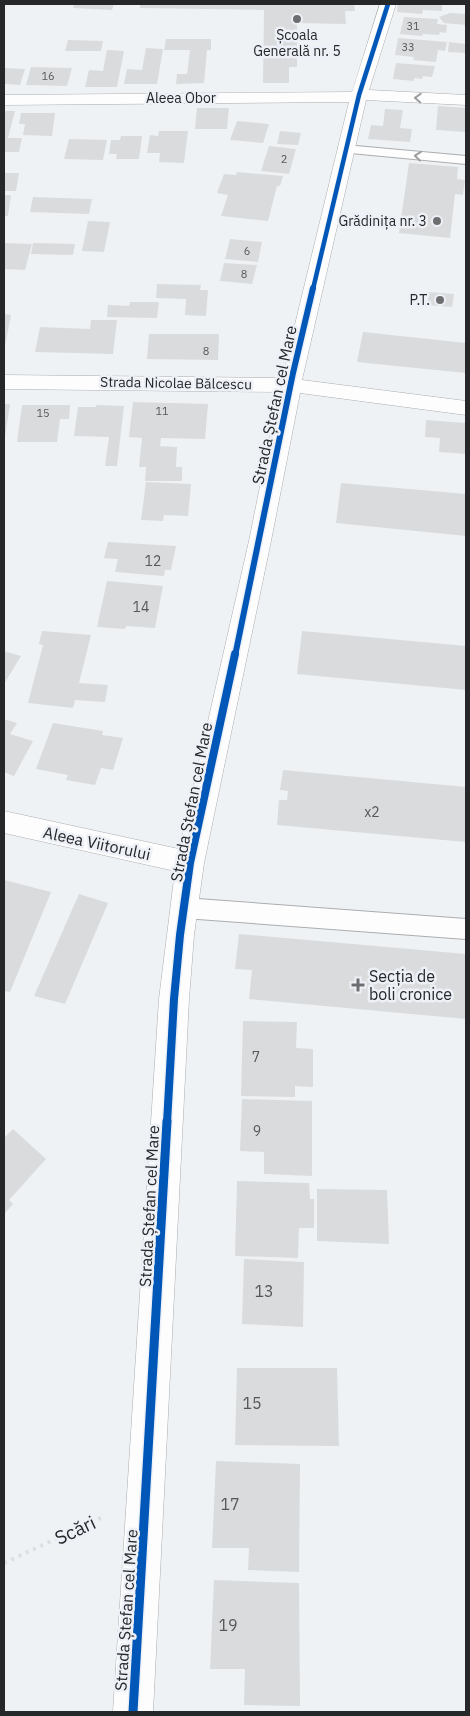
<svg xmlns="http://www.w3.org/2000/svg" width="470" height="1716" font-family="'IBM Plex Sans',sans-serif">
	<rect width="100%" height="100%" fill="#eff2f5"/>
	<g fill="#dadbdc">
		<polygon points="74,4 114,4 112,10 73,8"/>
		<polygon points="140,4 354,4 355,11 345,11 346,24 297,23 297,67 289,67 289,83 263,83 264,10 140,8"/>
		<polygon points="398,4 442,4 442,11 423,10 422,14 397,12"/>
		<polygon points="450,13 466,14 466,25 444,23 439,17"/>
		<polygon points="404,17 438,19 437,24 447,25 446,33 440,32 439,35 423,34 422,36 400,34"/>
		<polygon points="398,38 447,42 445,51 438,50 436,62 413,60 414,57 395,55"/>
		<polygon points="166,39 211,39 211,50 207,50 204,83 176,84 177,74 187,74 190,50 164,50"/>
		<polygon points="68,40 103,41 101,51 65,51"/>
		<polygon points="449,42 466,44 466,53 448,52"/>
		<polygon points="146,48 163,49 157,84 124,84 127,69 142,70"/>
		<polygon points="107,50 124,51 117,87 85,87 89,70 103,71"/>
		<polygon points="396,63 435,66 432,77 423,76 422,79 414,78 414,81 393,79"/>
		<polygon points="31,67 72,68 67,86 26,85"/>
		<polygon points="4,68 25,69 20,85 4,84"/>
		<polygon points="438,106 466,108 466,132 436,130"/>
		<polygon points="197,108 229,108 227,129 195,129"/>
		<polygon points="385,109 403,110 400,128 412,129 410,142 368,139 371,125 383,126"/>
		<polygon points="4,111 15,111 8,138 22,138 19,152 4,152"/>
		<polygon points="21,113 55,113 52,136 23,135 25,124 19,124"/>
		<polygon points="237,121 269,124 263,143 230,140"/>
		<polygon points="159,131 188,131 184,163 159,162 160,153 147,153 150,135 158,136"/>
		<polygon points="280,131 301,133 298,145 277,144"/>
		<polygon points="121,136 142,136 139,159 116,159 117,154 109,154 111,140 120,140"/>
		<polygon points="69,139 107,140 103,160 64,159"/>
		<polygon points="269,146 296,149 289,174 261,171"/>
		<polygon points="409,163 458,167 457,179 465,180 463,195 455,194 450,238 399,233"/>
		<polygon points="237,172 283,176 280,186 277,186 268,221 221,216 228,195 217,193 224,174 236,175"/>
		<polygon points="4,173 19,173 16,191 4,191"/>
		<polygon points="4,195 11,195 8,216 4,216"/>
		<polygon points="33,197 92,199 89,214 30,212"/>
		<polygon points="88,221 110,222 104,252 82,251"/>
		<polygon points="230,239 262,242 258,262 225,259"/>
		<polygon points="4,243 32,244 25,270 4,269"/>
		<polygon points="33,243 75,244 73,255 31,254"/>
		<polygon points="224,263 257,265 252,284 220,281"/>
		<polygon points="157,284 201,285 200,290 208,290 206,316 185,315 186,299 156,298"/>
		<polygon points="429,292 454,294 452,307 427,305"/>
		<polygon points="130,302 159,302 157,318 107,317 108,305 129,306"/>
		<polygon points="4,314 11,315 5,346 4,346"/>
		<polygon points="91,320 117,320 113,354 35,352 40,327 90,329"/>
		<polygon points="363,332 466,343 466,373 357,362"/>
		<polygon points="149,334 219,334 218,360 147,359"/>
		<polygon points="133,402 208,404 205,439 161,438 160,446 177,447 176,467 182,467 182,481 145,481 146,467 139,467 142,438 129,437"/>
		<polygon points="4,404 10,404 5,437 4,436"/>
		<polygon points="22,405 70,405 69,419 60,419 57,442 17,442"/>
		<polygon points="96,405 124,406 117,466 105,466 109,437 74,436 78,407 96,407"/>
		<polygon points="426,420 466,423 466,454 439,452 440,438 425,437"/>
		<polygon points="146,482 191,484 188,516 164,515 163,521 141,520"/>
		<polygon points="341,483 466,494 466,536 336,523"/>
		<polygon points="108,542 176,546 171,570 165,570 164,576 115,572 118,559 104,558"/>
		<polygon points="107,581 163,586 155,628 126,626 125,629 97,627"/>
		<polygon points="42,631 91,635 79,683 108,685 105,702 75,700 73,708 28,703 43,645 39,644"/>
		<polygon points="302,631 466,646 466,690 297,674"/>
		<polygon points="4,651 21,656 4,684"/>
		<polygon points="4,719 17,723 10,734 33,741 14,776 4,772"/>
		<polygon points="53,723 103,731 102,735 123,738 113,770 101,768 95,785 66,780 68,775 36,769"/>
		<polygon points="283,770 466,787 466,842 277,825 279,800 287,800 288,791 280,790"/>
		<polygon points="4,880 51,892 10,992 4,991"/>
		<polygon points="79,894 108,903 65,1004 34,996"/>
		<polygon points="239,934 466,954 466,1019 249,999 252,970 235,969"/>
		<polygon points="243,1021 297,1022 296,1048 313,1049 313,1087 295,1086 295,1097 241,1096"/>
		<polygon points="242,1099 312,1101 312,1176 264,1174 264,1152 240,1151"/>
		<polygon points="13,1129 46,1159 9,1200 13,1204 4,1214 4,1138"/>
		<polygon points="237,1181 309,1183 310,1199 314,1199 314,1228 299,1228 298,1258 235,1256"/>
		<polygon points="317,1189 387,1190 389,1244 317,1241"/>
		<polygon points="244,1259 304,1262 303,1327 242,1324"/>
		<polygon points="237,1368 337,1368 339,1446 235,1445"/>
		<polygon points="216,1461 300,1464 299,1572 248,1570 249,1548 212,1548"/>
		<polygon points="214,1580 299,1583 300,1706 244,1705 245,1669 210,1669"/>
	</g>
	<g fill="none" stroke-linecap="round" stroke-linejoin="round">
		<defs>
			<g id="service">
				<polygon points="345,145 466,156 466,164 340,152 338,149 340,146"/>
				<polygon points="184,898 466,919 466,939 184,918 176,915 172,908 176,901"/>
			</g>
			<polygon id="minor" points="380,4 396,4 369,90 466,95 466,105 366,100 302,380 466,401 466,415 300,393 271,541 204,863 194,935 189,999 153,1712 113,1712 159,999 175,871 4,833 4,811 179,849 249,541 279,392 4,389 4,375 282,378 349,102 4,105 4,95 352,92"/>
		</defs>
		<use href="#service" stroke="#abadaf" stroke-width="2"/>
		<use href="#minor" stroke="#abadaf" stroke-width="1"/>
		<polyline stroke="#dddedf" stroke-width="4" stroke-dasharray="3 5" stroke-linecap="butt" points="4,1563 105,1516"/>
		<use href="#service" fill="#fdfdfe" fill-rule="evenodd"/>
		<use href="#minor" fill="#fdfdfe" fill-rule="evenodd"/>
		<defs>
			<polyline id="cycleway-far3" points="313,289 359,95 388,4"/>
			<polyline id="cycleway-far2" points="235,656 293,373 313,288"/>
			<polyline id="cycleway-far1" points="167,1123 174,999 180,935 190,863 235,654"/>
			<polyline id="cycleway" points="133,1712 167,1121"/>
		</defs>
		<use href="#cycleway-far3" stroke="#edf1f7" stroke-width="6"/>
		<use href="#cycleway-far2" stroke="#edf1f7" stroke-width="9"/>
		<use href="#cycleway-far1" stroke="#edf1f7" stroke-width="11"/>
		<use href="#cycleway" stroke="#edf1f7" stroke-width="12"/>
		<use href="#cycleway-far3" stroke="#0057b8" stroke-width="4.5"/>
		<use href="#cycleway-far2" stroke="#0057b8" stroke-width="6"/>
		<use href="#cycleway-far1" stroke="#0057b8" stroke-width="8"/>
		<use href="#cycleway" stroke="#0057b8" stroke-width="9"/>
	</g>
	<defs><path id="oneway-chevron" d="M-2-3.5L2.5 0L-2 3.5" fill="none" stroke-width="1.6" stroke-linecap="round" stroke-linejoin="round" transform="scale(1.25)"/></defs>
	<g stroke="#9c9d9e">
		<use href="#oneway-chevron" transform="translate(418 98) rotate(-177)"/>
		<use href="#oneway-chevron" transform="translate(418 156) rotate(-174)"/>
	</g>
	<g fill="#6c6e70" stroke="#edf1f7" stroke-width="2">
		<circle cx="297" cy="19" r="5"/>
		<circle cx="437" cy="221" r="5"/>
		<circle cx="440" cy="300" r="5"/>
		<path d="M355.5 977.5h5v5h5v5h-5v5h-5v-5h-5v-5h5z"/>
	</g>
	<g text-anchor="middle" dominant-baseline="central" stroke-width="5" stroke-linejoin="round" paint-order="stroke">
		<g font-size="11" fill="#565758">
			<text x="413" y="26">31</text>
			<text x="408" y="47">33</text>
			<text x="48" y="76">16</text>
			<text x="284" y="159">2</text>
			<text x="247" y="251">6</text>
			<text x="244" y="274">8</text>
			<text x="206" y="351">8</text>
			<text x="162" y="411">11</text>
			<text x="43" y="413">15</text>
		</g>
		<g font-size="14" fill="#262729" stroke="#edf1f7" text-anchor="end">
			<text x="297" y="35" text-anchor="middle">Școala<tspan x="297" dy="16">Generală nr. 5</tspan></text>
			<text x="427" y="221">Grădinița nr. 3</text>
			<text x="430" y="300">P.T.</text>
		</g>
		<g font-size="14" fill="#262729" stroke="#edf1f7">
			<text x="181" y="98">Aleea Obor</text>
			<text transform="translate(176 383) rotate(1)">Strada Nicolae Bălcescu</text>
		</g>
		<g font-size="14" fill="#565758">
			<text x="153" y="561">12</text>
			<text x="141" y="607">14</text>
			<text x="372" y="812">x2</text>
			<text x="256" y="1057">7</text>
			<text x="257" y="1131">9</text>
		</g>
		<g font-size="16" fill="#262729" stroke="#edf1f7">
			<text transform="translate(274 405) rotate(-78)">Strada Ștefan cel Mare</text>
			<text transform="translate(191 802) rotate(-79)">Strada Ștefan cel Mare</text>
			<text transform="translate(97 843) rotate(12)">Aleea Viitorului</text>
			<text transform="translate(149 1206) rotate(-87)">Strada Ștefan cel Mare</text>
			<text transform="translate(126 1610) rotate(-86)">Strada Ștefan cel Mare</text>
		</g>
		<g font-size="16" fill="#262729" stroke="#edf1f7" text-anchor="start">
			<text x="369" y="976">Secția de<tspan x="369" dy="18">boli cronice</tspan></text>
		</g>
		<g font-size="16" fill="#565758">
			<text x="264" y="1291">13</text>
			<text x="252" y="1403">15</text>
			<text x="230" y="1504">17</text>
			<text x="228" y="1625">19</text>
		</g>
		<g font-size="19" fill="#262729" stroke="#edf1f7">
			<text transform="translate(75 1530) rotate(-25)">Scări</text>
		</g>
	</g>
	<rect width="470" height="1716" fill="none" stroke="#262729" stroke-width="10"/>
</svg>
